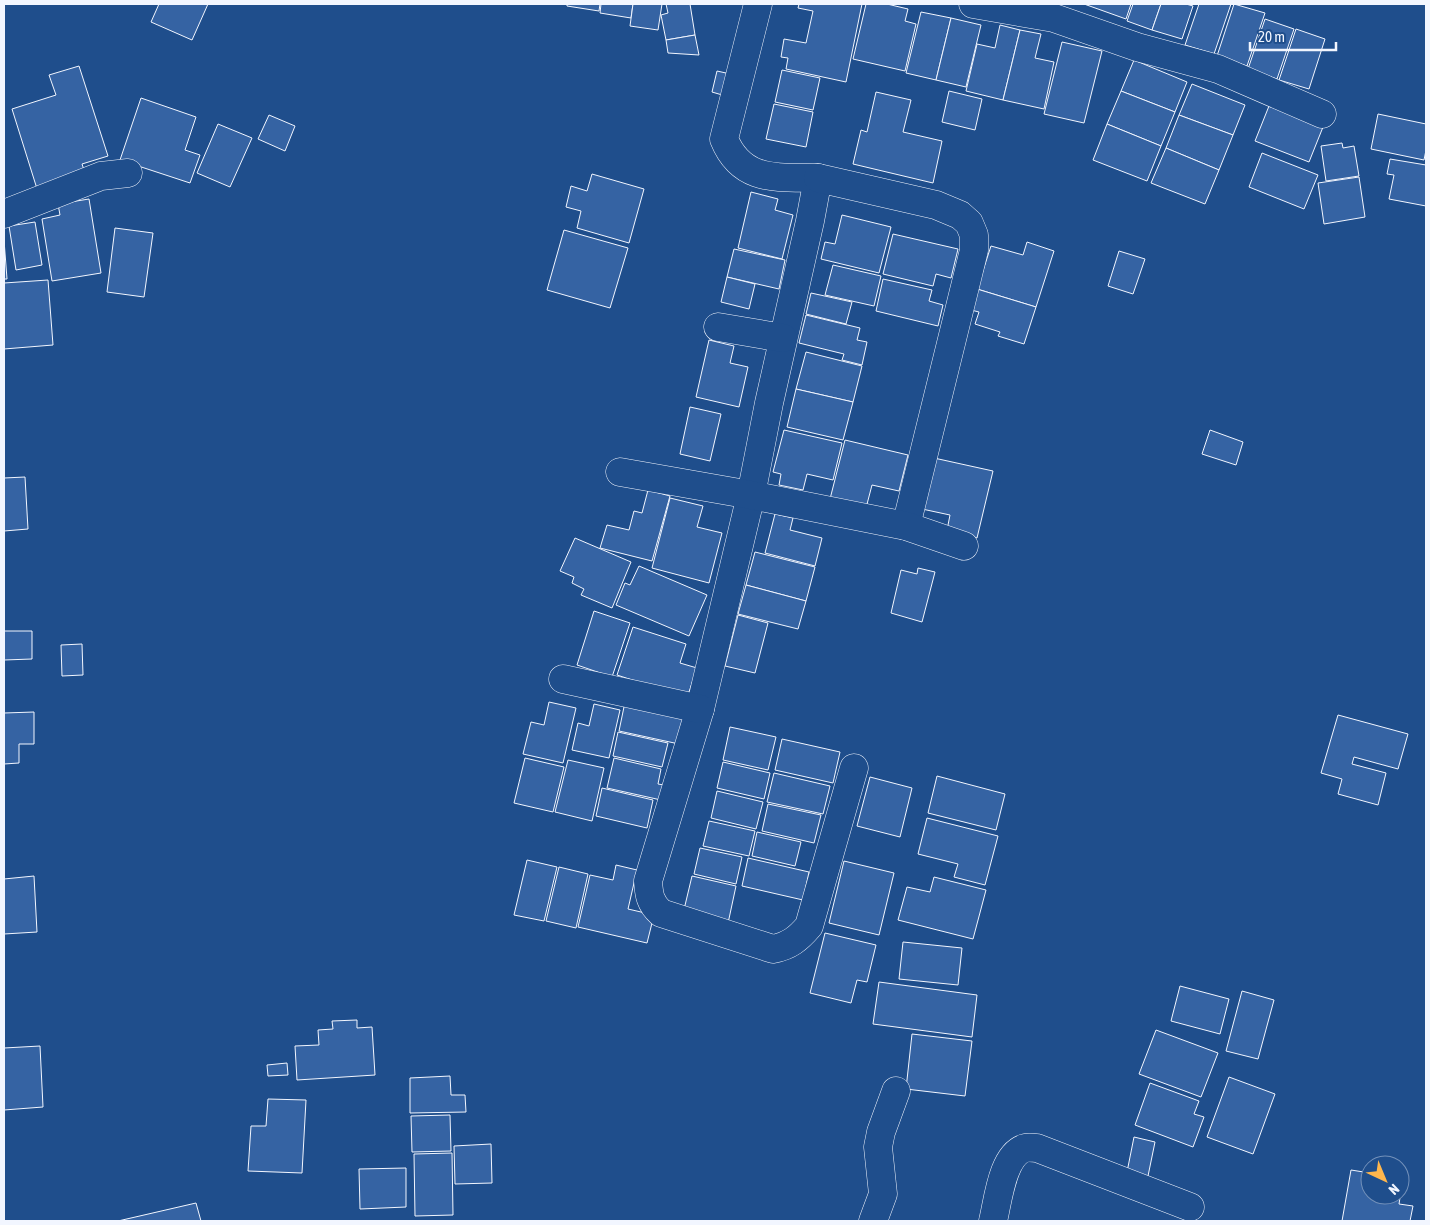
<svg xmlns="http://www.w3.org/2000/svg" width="1430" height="1225" font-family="'Asap Condensed',sans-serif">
	<rect width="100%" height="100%" fill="#1f4e8c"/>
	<g fill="#3563a3" stroke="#f2f6ff">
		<polygon points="159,4 208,4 192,40 151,22"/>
		<polygon points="567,4 600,4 599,11 567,6"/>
		<polygon points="601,4 633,4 631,18 600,13"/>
		<polygon points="633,4 662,4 658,30 630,26"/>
		<polygon points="666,4 690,4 695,35 666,40 661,15 668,13"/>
		<polygon points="799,4 862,4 846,82 786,69 788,58 781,57 784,39 806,43 813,11 798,8"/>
		<polygon points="866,4 887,4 908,9 905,21 916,24 905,71 853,59"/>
		<polygon points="1084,4 1131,4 1126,19"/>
		<polygon points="1133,4 1161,4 1152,30 1127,21"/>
		<polygon points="1161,4 1186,4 1193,6 1182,39 1152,30"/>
		<polygon points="1199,4 1231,4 1214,54 1185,45"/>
		<polygon points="1234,4 1265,13 1247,66 1217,56"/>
		<polygon points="921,12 951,18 936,80 906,73"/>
		<polygon points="951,18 981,25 966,87 936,80"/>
		<polygon points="1265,19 1294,29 1277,79 1248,69"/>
		<polygon points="1000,25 1020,30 1003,100 966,91 977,44 995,48"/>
		<polygon points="1296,29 1325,39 1309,89 1279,80"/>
		<polygon points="1020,30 1041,34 1035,58 1054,62 1044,109 1003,100"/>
		<polygon points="695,35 699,55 668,53 666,40"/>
		<polygon points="1062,42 1102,51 1084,123 1044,114"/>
		<polygon points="1134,60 1187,82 1175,112 1121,91"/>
		<polygon points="79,66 108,156 82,164 86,176 38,192 12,109 56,95 49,75"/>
		<polygon points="782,70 820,78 813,110 775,102"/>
		<polygon points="717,71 735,75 729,97 712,92"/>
		<polygon points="1192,84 1245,105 1233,135 1179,115"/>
		<polygon points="949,91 982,99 975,130 942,122"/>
		<polygon points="1121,91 1175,112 1161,146 1107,124"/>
		<polygon points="876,92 911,100 903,132 942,141 933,183 853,164 861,130 867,132"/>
		<polygon points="141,98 196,117 185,150 200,155 190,183 120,160"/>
		<polygon points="774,104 813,112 806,147 766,139"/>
		<polygon points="1269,106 1323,127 1309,162 1255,141"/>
		<polygon points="1378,114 1426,124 1426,150 1424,160 1371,149"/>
		<polygon points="269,115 295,126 285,151 258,139"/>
		<polygon points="1179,115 1233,135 1219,170 1166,148"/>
		<polygon points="218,124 252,138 230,187 197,173"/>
		<polygon points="1107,124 1161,146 1147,181 1093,160"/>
		<polygon points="1342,143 1343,148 1354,146 1359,176 1326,181 1321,146"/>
		<polygon points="1166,148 1219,170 1205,204 1151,183"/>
		<polygon points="1262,153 1318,175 1304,209 1249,187"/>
		<polygon points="1390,159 1426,165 1426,206 1389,199 1394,175 1387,174"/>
		<polygon points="592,174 644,189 629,243 577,228 581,211 566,207 571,186 587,191"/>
		<polygon points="1359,177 1365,217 1324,224 1318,183"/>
		<polygon points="751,192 778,199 775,210 793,215 782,259 738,248"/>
		<polygon points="89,199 101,273 52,281 42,219 60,215 58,204"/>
		<polygon points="842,215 891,227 879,273 821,259 825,242 835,244"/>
		<polygon points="35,222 42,265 16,270 9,226"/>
		<polygon points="115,228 153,233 144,297 107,292"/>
		<polygon points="564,230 628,248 610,308 547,290"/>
		<polygon points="893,234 958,249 951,278 936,274 933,286 883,274"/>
		<polygon points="4,240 7,279 4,279"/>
		<polygon points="1027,242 1054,251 1036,307 977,289 991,246 1023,255"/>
		<polygon points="734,249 785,260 779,289 727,277"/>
		<polygon points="1119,251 1145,259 1133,294 1108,286"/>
		<polygon points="833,265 881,276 874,306 825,295"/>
		<polygon points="727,277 755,284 749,309 721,302"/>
		<polygon points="883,279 932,290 929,301 943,305 938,326 876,311"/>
		<polygon points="48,280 53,345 4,349 4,283"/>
		<polygon points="977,289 1036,307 1024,344 998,336 1000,332 975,324 979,312 971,310"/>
		<polygon points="811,293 852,302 846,324 806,314"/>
		<polygon points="806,315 860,328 857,340 867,342 862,365 842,360 844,354 799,343"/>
		<polygon points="709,340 734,346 730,363 748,367 739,407 696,397"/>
		<polygon points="806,352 862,366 853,402 796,389"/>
		<polygon points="796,389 853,402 843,440 787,427"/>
		<polygon points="690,407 721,414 710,461 680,454"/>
		<polygon points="784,430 842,443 833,480 807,474 803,490 779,485 781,474 773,472"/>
		<polygon points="1210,430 1243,442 1236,465 1202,454"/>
		<polygon points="845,440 908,455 899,491 872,485 866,508 830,499"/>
		<polygon points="934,458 993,471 977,538 947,530 950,515 922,509"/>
		<polygon points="25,477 28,529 4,531 4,478"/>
		<polygon points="648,490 670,496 652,561 600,548 607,525 629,530 634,511 642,513"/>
		<polygon points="670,498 703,506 697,527 722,533 709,583 652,568"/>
		<polygon points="775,514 793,518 790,530 822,538 815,566 765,553"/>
		<polygon points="575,538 631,562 612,608 581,595 584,589 572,583 574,577 560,571"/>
		<polygon points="755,552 815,567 806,601 746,585"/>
		<polygon points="639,566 707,595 689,636 616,605 625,583 630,585"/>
		<polygon points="918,568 935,572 922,622 891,613 901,570 917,574"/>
		<polygon points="746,585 806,601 798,629 738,614"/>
		<polygon points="594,611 630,623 612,677 577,665"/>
		<polygon points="738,615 768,623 755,673 725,666"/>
		<polygon points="633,627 686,644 680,663 697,668 687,698 617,675"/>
		<polygon points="4,631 32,631 32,659 4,660"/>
		<polygon points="82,644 83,675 62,676 61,645"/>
		<polygon points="549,702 576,708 563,763 523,754 531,722 544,725"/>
		<polygon points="625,702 685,715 679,744 619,731"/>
		<polygon points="594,704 620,710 609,758 572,750 578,723 589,726"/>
		<polygon points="34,712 34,744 19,744 19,763 4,764 4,713"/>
		<polygon points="1338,715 1408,734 1398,769 1354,757 1352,764 1386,773 1378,805 1338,794 1342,779 1321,773"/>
		<polygon points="730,727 776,737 768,770 723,760"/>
		<polygon points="618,732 668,743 662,767 613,756"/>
		<polygon points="782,739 840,752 833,783 775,770"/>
		<polygon points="525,758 564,767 553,812 514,803"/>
		<polygon points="614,758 661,769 658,784 664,785 661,800 607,788"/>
		<polygon points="568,760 604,768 592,821 555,812"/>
		<polygon points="723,762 770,773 764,799 717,788"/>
		<polygon points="774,773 830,786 823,814 767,802"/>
		<polygon points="937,776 1005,794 996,830 928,813"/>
		<polygon points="870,777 912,788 900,837 857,826"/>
		<polygon points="602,788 653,800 647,828 596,816"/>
		<polygon points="717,791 763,802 756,829 711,818"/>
		<polygon points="768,804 821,815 814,843 762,831"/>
		<polygon points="927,818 998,836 985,885 954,877 958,864 918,854"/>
		<polygon points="709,821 755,831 749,856 703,846"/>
		<polygon points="757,832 801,842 795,866 752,856"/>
		<polygon points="700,848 742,857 736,884 694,874"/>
		<polygon points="748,858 809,872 803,900 742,886"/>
		<polygon points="527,860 557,867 544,921 514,915"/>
		<polygon points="844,861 894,873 879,935 829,923"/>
		<polygon points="616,865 637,870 628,909 654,915 647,943 578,927 590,875 613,880"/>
		<polygon points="559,867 588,874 576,928 546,921"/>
		<polygon points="34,876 37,932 4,934 4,879"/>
		<polygon points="692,876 736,886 727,928 682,918"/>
		<polygon points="934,877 986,890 973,939 898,920 907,887 930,892"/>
		<polygon points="825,933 876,945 867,982 857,980 851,1003 810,993"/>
		<polygon points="903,942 962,948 958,985 899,979"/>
		<polygon points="879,982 977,995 972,1037 873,1024"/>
		<polygon points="1180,986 1229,999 1220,1034 1171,1021"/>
		<polygon points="1242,991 1274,1000 1258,1059 1226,1051"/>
		<polygon points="357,1020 357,1028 372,1027 375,1075 297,1080 295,1046 319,1045 318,1030 333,1029 332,1021"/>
		<polygon points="1156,1030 1218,1053 1201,1097 1139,1074"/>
		<polygon points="912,1034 972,1041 965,1096 906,1089"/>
		<polygon points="40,1046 43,1107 4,1110 4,1048"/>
		<polygon points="287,1063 288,1075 268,1076 267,1065"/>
		<polygon points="450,1076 451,1095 465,1095 466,1112 410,1113 410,1078"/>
		<polygon points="1229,1077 1275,1094 1253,1154 1207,1137"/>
		<polygon points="1150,1083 1199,1101 1194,1114 1204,1117 1193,1147 1135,1125"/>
		<polygon points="268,1099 306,1100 302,1173 248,1171 251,1126 266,1126"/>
		<polygon points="450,1115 451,1151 412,1152 411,1116"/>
		<polygon points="1134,1137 1155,1142 1148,1176 1127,1172"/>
		<polygon points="491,1144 492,1183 455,1184 454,1146"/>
		<polygon points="452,1153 453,1215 415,1216 414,1154"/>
		<polygon points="406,1168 406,1207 360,1209 359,1169"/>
		<polygon points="1351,1170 1370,1173 1370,1195 1400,1195 1400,1178 1403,1179 1399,1204 1413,1206 1410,1221 1342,1221"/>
		<polygon points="196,1203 201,1221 118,1221"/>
	</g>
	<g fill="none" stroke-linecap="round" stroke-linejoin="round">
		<defs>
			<g id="minor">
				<path d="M758,4L724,139C742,183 778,177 818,178L810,221L769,403L751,495L700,709L648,881C649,895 650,903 661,913L773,949C789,946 798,939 809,926L854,768"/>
				<polyline points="973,4 1054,18 1137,47 1218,69 1322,114"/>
				<polyline points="818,178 936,205 960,215 969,223 974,235 974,250 906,526"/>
				<polyline points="4,214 101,176 128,173"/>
				<polyline points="718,327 783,338"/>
				<polyline points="620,472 751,495 906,526 964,546"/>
				<polyline points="563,679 700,709"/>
				<polyline points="873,1221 883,1194 878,1147 881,1132 896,1091"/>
				<path d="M993,1221C998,1201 1002,1155 1025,1148C1029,1147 1034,1148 1037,1148L1190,1207"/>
			</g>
		</defs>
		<use href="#minor" stroke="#f2f6ff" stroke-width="29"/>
		<use href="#minor" stroke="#1f4e8c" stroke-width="28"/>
	</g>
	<rect width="1430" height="1225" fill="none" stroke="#f2f6ff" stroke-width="10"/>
	<g transform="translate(1385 1180) rotate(136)"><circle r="24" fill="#1f4e8c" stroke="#7391ba"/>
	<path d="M0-4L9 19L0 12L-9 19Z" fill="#ffb74d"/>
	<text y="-8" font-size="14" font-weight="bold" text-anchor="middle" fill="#f2f6ff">N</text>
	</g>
	<path d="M1250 42v8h86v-8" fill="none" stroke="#f2f6ff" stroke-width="2.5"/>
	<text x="1258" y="42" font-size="15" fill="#f2f6ff" stroke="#1f4e8c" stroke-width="4" paint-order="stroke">20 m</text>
</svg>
